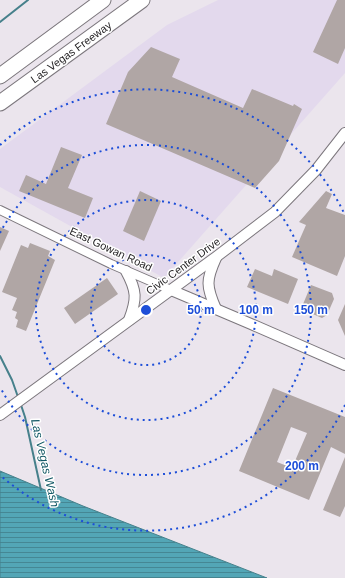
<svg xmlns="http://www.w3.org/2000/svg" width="345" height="578" font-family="Helvetica,sans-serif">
	<defs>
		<pattern id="water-rules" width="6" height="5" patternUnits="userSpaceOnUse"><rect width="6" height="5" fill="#53a6b6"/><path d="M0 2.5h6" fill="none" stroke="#458794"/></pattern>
	</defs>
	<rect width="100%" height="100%" fill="#ebe5ed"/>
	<polygon fill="#e3d9ed" points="218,0 345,0 345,73 164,278 0,187 0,149 167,25"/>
	<polygon fill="url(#water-rules)" stroke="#46808b" points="0,471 83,506 267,578 0,578"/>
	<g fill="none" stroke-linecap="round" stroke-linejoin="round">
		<g stroke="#46808b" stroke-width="2">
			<polyline points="0,22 28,0"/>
			<polyline points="0,356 12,380 18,397"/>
			<polyline points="21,405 25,417 41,490"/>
		</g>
	</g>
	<g fill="#b0a6a5" fill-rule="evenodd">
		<polygon points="337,0 345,0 345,48 338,64 313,52"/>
		<polygon points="151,47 180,59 172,77 243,108 252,89 293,106 294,104 302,109 279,161 255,188 106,124 128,72"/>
		<polygon points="61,147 82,155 68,188 93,198 85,218 19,191 26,175 46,184"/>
		<polygon points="140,191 161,201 144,241 123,231"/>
		<polygon points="326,191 332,194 326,208 345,215 345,256 337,276 292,257 306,225 299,222"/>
		<polygon points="0,227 9,231 0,251"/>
		<polygon points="30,243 50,251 48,256 55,260 26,331 16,327 18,320 15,318 17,312 12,310 17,298 2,292 21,245 28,248"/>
		<polygon points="255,269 272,276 274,269 298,279 288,304 247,287"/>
		<polygon points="107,278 118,294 75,324 64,308"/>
		<polygon points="311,285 332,293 334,299 327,315 322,318 301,309"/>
		<polygon points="345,304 345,336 338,320"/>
		<path d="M273,388L345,417V454L331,447L309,500L239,471ZM291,427L307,433L292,468L277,462Z"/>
		<polygon points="345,457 345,506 340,517 323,510"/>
	</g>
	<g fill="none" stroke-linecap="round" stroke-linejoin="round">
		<defs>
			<polyline id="minor" points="0,210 111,264 171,290"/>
			<g id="tertiary">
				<path d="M126,271C137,291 137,299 129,320"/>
				<polyline points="171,290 251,324 345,365"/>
				<path d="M216,309C206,286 206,280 216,258"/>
				<polyline points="0,415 216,257 275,212 316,170 345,133"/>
			</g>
			<g id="motorway">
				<polyline points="0,76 103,0"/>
				<polyline points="0,103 142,0"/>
			</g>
		</defs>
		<use href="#minor" stroke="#7c777d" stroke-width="10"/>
		<use href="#tertiary" stroke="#7c777d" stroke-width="12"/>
		<use href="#motorway" stroke="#7c777d" stroke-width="17"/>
		<use href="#minor" stroke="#fff" stroke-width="8"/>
		<use href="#tertiary" stroke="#fff" stroke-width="10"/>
		<use href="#motorway" stroke="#fff" stroke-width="15"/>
	</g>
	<g fill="none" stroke="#1d4ed8" stroke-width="2" stroke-dasharray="2 4">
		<circle cx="146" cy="310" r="55"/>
		<circle cx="146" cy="310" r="110"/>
		<path d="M0 233A165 165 0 1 1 0 387"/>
		<path d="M345 405A220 220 0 0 1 0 475M0 145A220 220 0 0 1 345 215"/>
	</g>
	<g text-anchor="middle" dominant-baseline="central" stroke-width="3" stroke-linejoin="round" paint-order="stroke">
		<g font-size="11" fill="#282628" stroke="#fff">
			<text transform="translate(71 52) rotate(-36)">Las Vegas Freeway</text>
			<text transform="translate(111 249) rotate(25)">East Gowan Road</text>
			<text transform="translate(183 266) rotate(-36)">Civic Center Drive</text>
		</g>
		<g font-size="12" font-style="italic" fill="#125865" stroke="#fff">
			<text transform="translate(45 463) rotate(77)">Las Vegas Wash</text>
		</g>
	</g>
	<circle cx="146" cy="310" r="6" fill="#1d4ed8" stroke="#fff" stroke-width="2"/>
	<g font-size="12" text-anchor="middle" font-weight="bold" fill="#1d4ed8" stroke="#fff" stroke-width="3" stroke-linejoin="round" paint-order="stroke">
		<text x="201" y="314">50 m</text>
		<text x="256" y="314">100 m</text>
		<text x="311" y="314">150 m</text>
		<text x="302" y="470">200 m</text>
	</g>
</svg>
